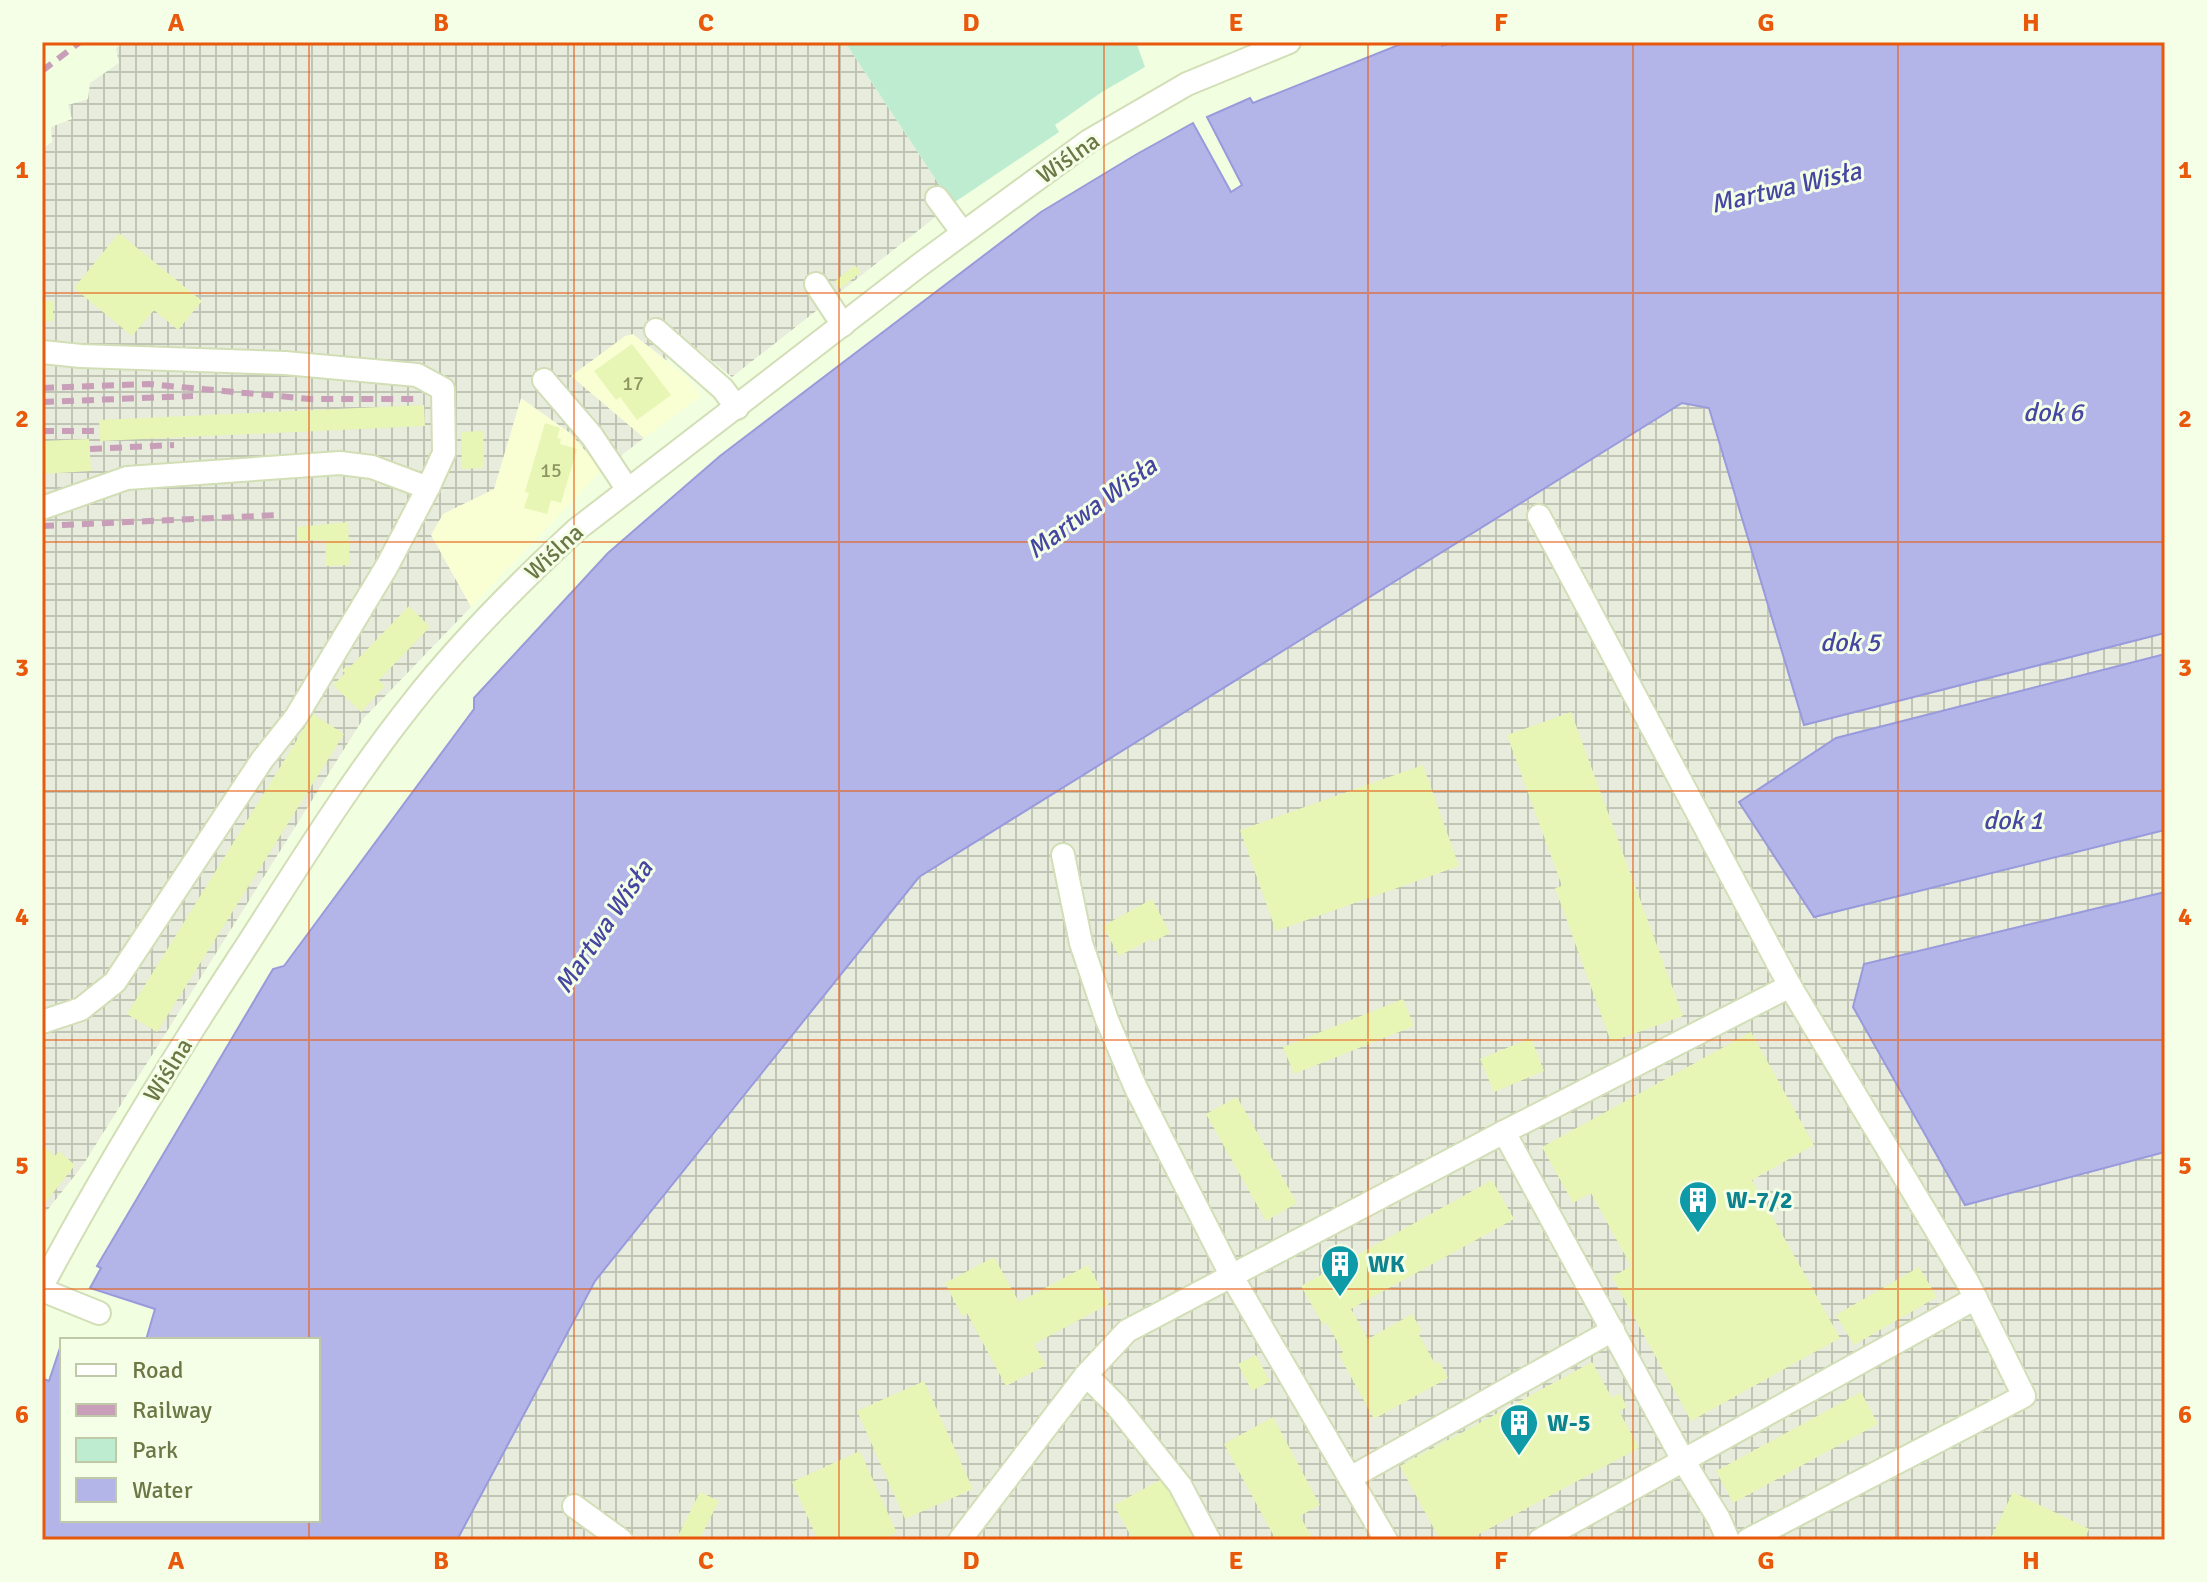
<svg xmlns="http://www.w3.org/2000/svg" width="2207" height="1582" font-family="Signika,sans-serif">
	<defs>
		<pattern id="industrial-grid" width="8" height="8" patternUnits="userSpaceOnUse" patternTransform="scale(2)"><rect width="8" height="8" fill="#e7ecdc"/><path d="M0 4h8M4 0v8" fill="none" stroke="#bfc4b4"/></pattern>
	</defs>
	<rect width="100%" height="100%" fill="#f1fee0"/>
	<g fill="#f9ffd3">
		<polygon points="633,334 687,378 701,396 644,438 571,376 625,336"/>
		<polygon points="522,397 570,433 602,470 471,607 431,535 443,514 494,489"/>
	</g>
	<g fill="url(#industrial-grid)">
		<polygon points="124,42 845,42 952,204 732,377 686,340 666,360 633,334 625,336 571,376 644,438 602,470 570,433 521,398 494,489 443,514 431,535 471,607 363,719 83,1165 42,1217 42,149 52,142 51,127 72,119 68,105 88,99 90,83 119,63 116,48"/>
		<polygon points="1682,403 1709,408 1804,725 2165,633 2165,654 1836,738 1815,917 2165,830 2165,892 1865,964 1965,1205 2165,1152 2165,1529 2160,1540 457,1540 595,1281 919,877"/>
	</g>
	<polygon fill="#beecd1" points="845,42 1136,42 1145,67 1102,92 1055,125 1059,132 952,204"/>
	<g fill="#b3b5e9" stroke="#999adb" stroke-width="2">
		<polygon points="1406,42 1441,42 1442,46 1457,42 2165,42 2165,633 1804,725 1709,408 1682,403 919,877 595,1281 457,1540 42,1540 42,1384 44,1379 49,1381 60,1348 62,1349 62,1520 318,1520 318,1340 146,1340 155,1309 90,1288 101,1268 97,1266 273,969 284,966 474,709 474,698 608,553 720,456 1041,212 1137,154 1193,123 1231,192 1242,185 1207,117 1250,98 1253,103"/>
		<polygon points="2165,654 2165,830 1814,917 1739,802 1836,738"/>
		<polygon points="2165,892 2165,1152 1965,1205 1853,1007 1864,964"/>
	</g>
	<g fill="#e7f5b5">
		<polygon points="119,233 202,301 178,330 154,310 132,336 74,288"/>
		<polygon points="855,265 861,272 840,289 834,282"/>
		<polygon points="42,301 53,301 53,321 44,321 42,317"/>
		<polygon points="632,344 671,395 637,420 620,397 616,400 594,371"/>
		<polygon points="424,405 425,426 100,441 99,420"/>
		<polygon points="545,423 560,428 557,438 561,439 560,444 577,449 561,503 551,500 547,514 524,508 529,493 525,492"/>
		<polygon points="483,431 484,468 462,469 461,432"/>
		<polygon points="89,439 91,471 42,474 42,441"/>
		<polygon points="348,522 350,565 326,566 325,540 297,541 297,527"/>
		<polygon points="409,606 430,627 379,680 385,686 361,712 333,685 345,673 342,671 347,665 349,668"/>
		<polygon points="1571,712 1683,1016 1611,1042 1555,888 1562,886 1507,735"/>
		<polygon points="313,714 344,734 157,1032 127,1014"/>
		<polygon points="1423,765 1459,866 1276,931 1240,830"/>
		<polygon points="1152,899 1170,933 1153,942 1151,939 1119,956 1103,926"/>
		<polygon points="1403,999 1414,1026 1294,1074 1283,1047"/>
		<polygon points="1751,1032 1814,1145 1752,1180 1840,1338 1691,1421 1612,1277 1631,1266 1591,1193 1573,1203 1542,1147"/>
		<polygon points="1531,1038 1544,1071 1494,1092 1480,1059"/>
		<polygon points="1237,1097 1297,1203 1266,1221 1206,1114"/>
		<polygon points="42,1145 55,1156 59,1151 75,1165 42,1207"/>
		<polygon points="1492,1180 1514,1219 1351,1309 1368,1339 1412,1314 1422,1331 1418,1333 1435,1364 1439,1361 1448,1378 1374,1419 1339,1355 1343,1352 1327,1323 1323,1325 1301,1286"/>
		<polygon points="994,1257 1019,1302 1088,1265 1109,1304 1034,1344 1046,1365 1006,1386 967,1313 962,1316 945,1283"/>
		<polygon points="1919,1267 1937,1297 1854,1345 1836,1315"/>
		<polygon points="1256,1355 1270,1381 1252,1391 1238,1364"/>
		<polygon points="1592,1362 1612,1398 1620,1393 1627,1407 1619,1411 1639,1448 1468,1540 1440,1540 1400,1466"/>
		<polygon points="924,1381 973,1489 905,1519 857,1411"/>
		<polygon points="1861,1392 1878,1424 1733,1503 1716,1471"/>
		<polygon points="1273,1417 1320,1505 1300,1516 1313,1539 1318,1537 1320,1540 1276,1540 1224,1444"/>
		<polygon points="860,1451 897,1533 881,1540 818,1540 792,1482"/>
		<polygon points="1162,1479 1195,1540 1133,1540 1114,1505"/>
		<polygon points="700,1492 719,1501 699,1540 676,1540"/>
		<polygon points="2013,1492 2089,1529 2084,1540 1990,1540"/>
	</g>
	<g fill="none" stroke-linecap="round" stroke-linejoin="round">
		<defs>
			<g id="minor">
				<polyline points="937,198 963,233"/>
				<polyline points="816,284 843,325"/>
				<polyline points="656,330 723,389 737,408"/>
				<polyline points="42,352 81,356 285,363 417,375 443,389 444,453 428,488"/>
				<polyline points="544,380 592,436 628,490"/>
				<polyline points="42,508 127,478 340,463 372,467 428,488 387,566 296,717 262,760 115,982 81,1009 42,1022"/>
				<polyline points="1539,516 1790,986 1968,1283 2024,1396 1748,1540"/>
				<polyline points="1063,855 1081,943 1107,1020 1135,1086 1231,1275 1386,1540"/>
				<polyline points="1504,1132 1683,1460 1719,1519 1728,1540"/>
				<path d="M42,1286C103,1172 171,1061 242,953C297,868 350,781 413,702C460,642 520,582 576,530L921,264L1089,141L1187,84L1289,42"/>
				<polyline points="42,1290 99,1313"/>
				<polyline points="1086,1375 1116,1405 1180,1485 1209,1540"/>
				<polyline points="1350,1478 1613,1330"/>
				<polyline points="574,1506 621,1540"/>
				<polyline points="960,1540 1086,1375 1127,1331 1504,1132 1790,986"/>
				<polyline points="1540,1540 1976,1298"/>
			</g>
		</defs>
		<use href="#minor" stroke="#d2deb6" stroke-width="26"/>
		<use href="#minor" stroke="#fff" stroke-width="22"/>
		<g stroke="#c89eb8" stroke-width="6" stroke-dasharray="12 8" stroke-linecap="butt">
			<polyline points="42,71 80,42"/>
			<polyline points="42,388 148,384 310,399 419,399"/>
			<polyline points="42,402 193,396"/>
			<polyline points="42,431 100,431"/>
			<polyline points="90,449 174,445"/>
			<polyline points="42,526 280,515"/>
		</g>
	</g>
	<path fill="none" stroke="#e8590c" stroke-width="2" stroke-opacity="0.55" d="M309,42V1340M574,42V1540M839,42V1540M1104,42V1540M1368,42V1540M1633,42V1540M1898,42V1540M42,293H2165M42,542H2165M42,791H2165M42,1040H2165M42,1289H2165M309,1520V1540"/>
	<defs>
		<symbol id="building-pin" viewBox="-11 -11 22 30"><path d="M0 17L-7.5 6A9.5 9.5 0 1 1 7.5 6Z" fill="#0f9aa8" stroke="#f5ffe8"/><path d="M-4-6H4V6H1V3H-1V6H-4ZM-2.5-4.3h1.7v1.8h-1.7ZM.8-4.3h1.7v1.8H.8ZM-2.5-1h1.7V.8h-1.7ZM.8-1h1.7V.8H.8Z" fill="#fff"/></symbol>
	</defs>
	<g fill-rule="evenodd">
		<use href="#building-pin" x="1676" y="1178" width="44" height="60"/>
		<use href="#building-pin" x="1318" y="1242" width="44" height="60"/>
		<use href="#building-pin" x="1497" y="1401" width="44" height="60"/>
	</g>
	<g text-anchor="middle" dominant-baseline="central" stroke-width="6" stroke-linejoin="round" paint-order="stroke">
		<g font-size="20" fill="#8c9661">
			<text x="633" y="383">17</text>
			<text x="551" y="470">15</text>
		</g>
		<g font-size="24" fill="#6d7745" stroke="#f5ffe8">
			<text transform="translate(1068 158) rotate(-35)">Wiślna</text>
			<text transform="translate(554 552) rotate(-43)">Wiślna</text>
			<text transform="translate(168 1070) rotate(-58)">Wiślna</text>
		</g>
		<g font-size="24" font-weight="bold" fill="#0d838f" stroke="#f5ffe8" text-anchor="start">
			<text x="1726" y="1200">W-7/2</text>
			<text x="1368" y="1264">WK</text>
			<text x="1547" y="1423">W-5</text>
		</g>
		<g font-size="26" font-style="italic" fill="#4546a2" stroke="#f5ffe8">
			<text transform="translate(1786 188) rotate(-13)">Martwa Wisła</text>
			<text x="2053" y="413">dok 6</text>
			<text transform="translate(1092 508) rotate(-36)">Martwa Wisła</text>
			<text x="1850" y="643">dok 5</text>
			<text x="2013" y="821">dok 1</text>
			<text transform="translate(604 927) rotate(-56)">Martwa Wisła</text>
		</g>
	</g>
	<rect width="2207" height="1582" fill="none" stroke="#f5ffe8" stroke-width="88"/>
	<rect x="60" y="1338" width="260" height="184" fill="#f5ffe8" stroke="#bfc9a7" stroke-width="2"/>
	<rect x="76" y="1364" width="40" height="12" fill="#ffffff" stroke="#bfc9a7" stroke-width="2"/>
	<text x="132" y="1378" font-size="24" fill="#6d7745">Road</text>
	<rect x="76" y="1404" width="40" height="12" fill="#c89eb8" stroke="#bfc9a7" stroke-width="2"/>
	<text x="132" y="1418" font-size="24" fill="#6d7745">Railway</text>
	<rect x="76" y="1438" width="40" height="24" fill="#beecd1" stroke="#bfc9a7" stroke-width="2"/>
	<text x="132" y="1458" font-size="24" fill="#6d7745">Park</text>
	<rect x="76" y="1478" width="40" height="24" fill="#b3b5e9" stroke="#bfc9a7" stroke-width="2"/>
	<text x="132" y="1498" font-size="24" fill="#6d7745">Water</text>
	<rect x="44" y="44" width="2119" height="1494" fill="none" stroke="#e8590c" stroke-width="3"/>
	<g font-size="26" text-anchor="middle" font-weight="bold" fill="#e8590c">
		<text x="176" y="31">A</text>
		<text x="441" y="31">B</text>
		<text x="706" y="31">C</text>
		<text x="971" y="31">D</text>
		<text x="1236" y="31">E</text>
		<text x="1501" y="31">F</text>
		<text x="1766" y="31">G</text>
		<text x="2031" y="31">H</text>
		<text x="22" y="178">1</text>
		<text x="2185" y="178">1</text>
		<text x="22" y="427">2</text>
		<text x="2185" y="427">2</text>
		<text x="22" y="676">3</text>
		<text x="2185" y="676">3</text>
		<text x="22" y="925">4</text>
		<text x="2185" y="925">4</text>
		<text x="22" y="1174">5</text>
		<text x="2185" y="1174">5</text>
		<text x="22" y="1423">6</text>
		<text x="2185" y="1423">6</text>
		<text x="176" y="1569">A</text>
		<text x="441" y="1569">B</text>
		<text x="706" y="1569">C</text>
		<text x="971" y="1569">D</text>
		<text x="1236" y="1569">E</text>
		<text x="1501" y="1569">F</text>
		<text x="1766" y="1569">G</text>
		<text x="2031" y="1569">H</text>
	</g>
</svg>
